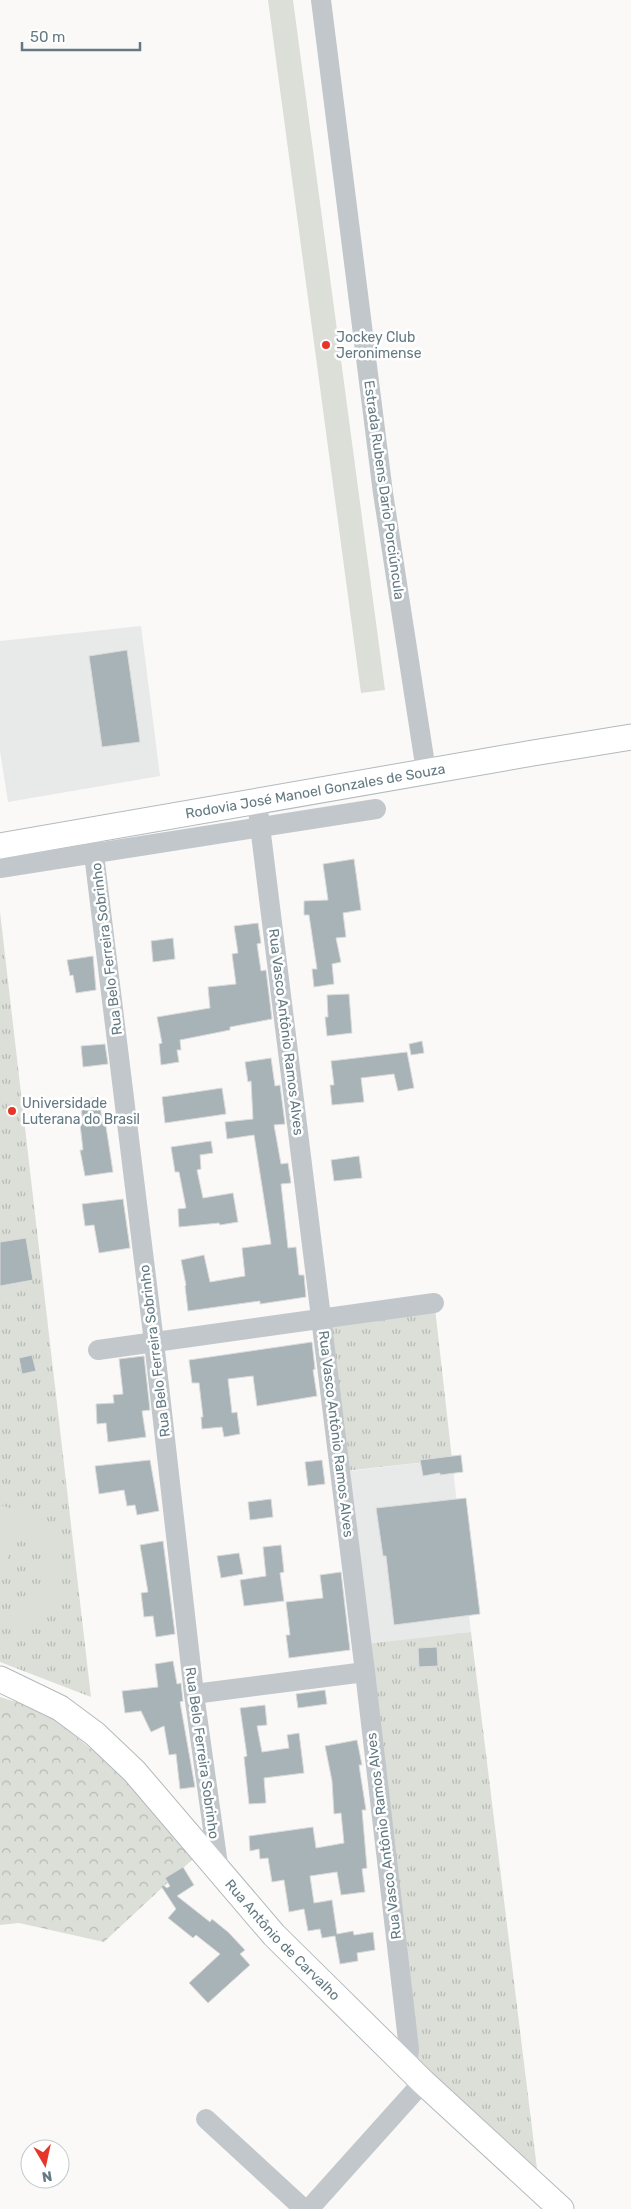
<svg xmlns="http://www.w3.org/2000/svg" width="631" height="2209" font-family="Rubik,sans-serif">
	<defs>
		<pattern id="grass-tufts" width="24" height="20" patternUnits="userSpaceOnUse" patternTransform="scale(1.25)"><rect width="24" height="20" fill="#dbdfd7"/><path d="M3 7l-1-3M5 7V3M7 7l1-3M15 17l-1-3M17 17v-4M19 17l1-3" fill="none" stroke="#b5bab4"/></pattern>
		<pattern id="forest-crowns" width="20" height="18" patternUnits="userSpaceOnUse" patternTransform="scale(1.25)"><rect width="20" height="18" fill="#dbdfd7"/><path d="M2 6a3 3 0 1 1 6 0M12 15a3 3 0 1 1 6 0" fill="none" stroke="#b5bab4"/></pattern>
	</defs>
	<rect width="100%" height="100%" fill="#faf9f8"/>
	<g fill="#e8e9e9">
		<polygon points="141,626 160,776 8,802 0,751 0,641"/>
		<polygon points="452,1459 471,1632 370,1644 350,1471"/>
	</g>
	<g fill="url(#grass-tufts)">
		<polygon points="0,912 91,1697 0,1662"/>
		<polygon points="435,1308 452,1459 345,1471 328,1323"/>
		<polygon points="471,1632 538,2177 419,2065 366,1644"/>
	</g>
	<polygon fill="url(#forest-crowns)" points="0,1697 45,1711 125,1777 195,1857 104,1942 19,1923 0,1925"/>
	<g fill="#dbdfd7">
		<polygon points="268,0 293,0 385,690 361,693"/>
		<path d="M0,1505C14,1510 31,1513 42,1524C82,1561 57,1632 0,1627V1613C38,1614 61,1572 37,1541C28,1529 14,1525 0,1520Z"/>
		<polygon points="0,1526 17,1532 0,1580"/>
	</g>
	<g fill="#a7b3b7" stroke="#dcdbda">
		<polygon points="127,650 140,742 102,747 89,656"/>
		<polygon points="354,859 361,910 343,913 346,937 336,938 341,962 332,964 334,984 314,987 312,969 317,969 309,915 304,915 304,901 328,900 323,864"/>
		<polygon points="258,923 261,943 257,944 261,971 266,970 272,1019 230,1027 230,1030 180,1040 181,1050 177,1050 179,1062 161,1065 159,1044 162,1043 157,1017 210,1008 208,987 236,984 232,954 238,953 234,926"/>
		<polygon points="173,938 175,959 153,962 151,941"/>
		<polygon points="93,956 96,990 76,993 73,975 70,976 67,960"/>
		<polygon points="349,994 352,1033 327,1036 325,1017 328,1017 327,995"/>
		<polygon points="422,1041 424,1053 411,1055 409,1044"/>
		<polygon points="105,1044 108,1064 83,1067 81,1046"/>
		<polygon points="407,1052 414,1088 398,1091 394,1074 361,1078 364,1102 332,1105 330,1085 334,1085 331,1061"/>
		<polygon points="271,1058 275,1086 280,1085 285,1124 274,1125 281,1164 288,1163 291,1183 281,1184 288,1248 296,1247 299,1275 304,1275 306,1297 260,1304 260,1301 188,1311 185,1286 186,1285 181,1260 204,1255 210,1282 245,1276 242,1248 271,1244 254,1135 227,1139 225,1122 253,1119 251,1081 248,1082 245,1062"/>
		<polygon points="222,1088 226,1114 165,1123 162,1097"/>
		<polygon points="99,1097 102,1121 105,1120 113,1172 85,1176 80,1150 83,1150 80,1124 83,1123 80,1100"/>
		<polygon points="211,1141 213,1153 200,1155 201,1169 197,1170 203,1198 233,1193 238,1222 220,1225 219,1223 179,1227 178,1209 186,1208 179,1172 175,1172 171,1147"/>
		<polygon points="359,1156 362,1178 334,1181 331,1160"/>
		<polygon points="123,1199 130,1248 99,1253 94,1225 85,1226 82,1204"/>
		<polygon points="26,1238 33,1280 0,1286 0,1242"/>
		<polygon points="312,1342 315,1369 313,1370 317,1396 257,1406 253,1376 228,1379 232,1413 237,1412 240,1434 224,1437 222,1427 202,1429 201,1417 203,1417 199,1383 192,1383 189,1360"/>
		<polygon points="32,1355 36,1371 22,1374 19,1358"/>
		<polygon points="144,1356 150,1410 142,1411 146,1437 108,1442 106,1423 97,1424 96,1404 114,1403 113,1395 123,1394 119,1359"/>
		<polygon points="461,1455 463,1472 440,1475 440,1473 423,1476 420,1460"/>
		<polygon points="150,1460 159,1511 137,1515 135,1505 127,1506 124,1490 99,1494 95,1466"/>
		<polygon points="322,1460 325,1484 308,1486 305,1462"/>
		<polygon points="466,1498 480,1614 394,1625 386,1556 383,1556 376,1508"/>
		<polygon points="271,1499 273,1517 250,1520 248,1502"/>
		<polygon points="163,1541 175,1634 156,1637 153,1616 144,1617 141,1593 148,1592 140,1545"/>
		<polygon points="281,1545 284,1572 280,1573 284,1601 244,1606 240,1580 266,1576 263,1547"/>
		<polygon points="239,1553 243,1574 221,1578 217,1556"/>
		<polygon points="341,1572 350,1650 289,1658 286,1635 290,1635 286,1602 323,1598 320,1575"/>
		<polygon points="437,1647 438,1666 419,1667 418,1648"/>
		<polygon points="173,1661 177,1684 181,1683 183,1701 180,1702 195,1787 180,1789 176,1754 169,1755 164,1726 151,1732 141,1711 125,1713 122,1691 158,1687 155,1664"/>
		<polygon points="325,1690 327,1704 298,1708 296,1694"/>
		<polygon points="265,1705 267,1725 257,1726 262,1752 289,1748 287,1735 299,1733 304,1773 264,1778 266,1803 249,1804 244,1757 247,1756 240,1708"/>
		<polygon points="357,1740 362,1765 359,1765 366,1810 362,1810 367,1868 362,1869 365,1892 341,1895 337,1872 310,1876 314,1903 332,1900 337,1934 353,1931 354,1935 373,1932 375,1950 357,1953 358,1961 340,1964 335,1936 322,1938 320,1929 308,1931 304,1909 289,1912 284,1880 272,1882 268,1858 260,1859 259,1849 250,1851 249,1836 313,1827 316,1848 344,1843 341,1813 334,1814 332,1781 325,1746"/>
		<polygon points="183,1867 194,1885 177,1896 210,1922 212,1919 228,1932 245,1950 240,1954 250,1965 208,2003 189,1983 220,1954 196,1935 193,1938 168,1918 176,1909 161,1886 163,1885 167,1888 170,1886 165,1878"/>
	</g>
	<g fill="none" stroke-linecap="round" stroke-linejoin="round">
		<defs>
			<g id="major">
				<path id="s1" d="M0,846L533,753L631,737"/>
				<path id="s2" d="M0,1679L60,1708L95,1734L134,1771L274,1935L423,2082L561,2209"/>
			</g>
		</defs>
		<use href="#major" stroke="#b2babd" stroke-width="27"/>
		<g stroke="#c1c7ca" stroke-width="20">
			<polyline points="321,0 383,493 426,771"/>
			<polyline points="257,802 365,1672 409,2049 407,2067"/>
			<polyline points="91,830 154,1342 194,1694 219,1872"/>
			<polyline points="0,868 376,809"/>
			<polyline points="98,1350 434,1303"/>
			<polyline points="194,1694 365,1672"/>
			<polyline points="206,2119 304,2209"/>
			<polyline points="309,2209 423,2082"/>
		</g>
		<use href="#major" stroke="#fff" stroke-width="25"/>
	</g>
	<g fill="#e8352a" stroke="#fff" stroke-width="2">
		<circle cx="326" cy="345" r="5"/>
		<circle cx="12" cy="1111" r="5"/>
	</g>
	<g text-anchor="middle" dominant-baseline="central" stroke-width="5" stroke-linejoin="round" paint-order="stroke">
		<g font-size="14" fill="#647a83" stroke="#fff" text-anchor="start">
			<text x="336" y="337">Jockey Club<tspan x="336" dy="16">Jeronimense</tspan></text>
			<text x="22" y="1103">Universidade<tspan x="22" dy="16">Luterana do Brasil</tspan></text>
		</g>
		<g font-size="14" fill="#647a83" stroke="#fff">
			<text transform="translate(384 490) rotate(82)">Estrada Rubens Dario Porciúncula</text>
			<text stroke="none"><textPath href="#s1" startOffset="320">Rodovia José Manoel Gonzales de Souza</textPath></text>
			<text transform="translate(107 949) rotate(-97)">Rua Belo Ferreira Sobrinho</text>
			<text transform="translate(286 1032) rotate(83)">Rua Vasco Antônio Ramos Alves</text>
			<text transform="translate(155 1351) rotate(-97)">Rua Belo Ferreira Sobrinho</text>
			<text transform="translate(336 1434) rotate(83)">Rua Vasco Antônio Ramos Alves</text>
			<text transform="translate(202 1753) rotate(82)">Rua Belo Ferreira Sobrinho</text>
			<text transform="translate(384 1836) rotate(-97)">Rua Vasco Antônio Ramos Alves</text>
			<text stroke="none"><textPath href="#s2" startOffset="389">Rua Antônio de Carvalho</textPath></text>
		</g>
	</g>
	<g transform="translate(45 2164) rotate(171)"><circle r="24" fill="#ffffff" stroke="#c1cacd"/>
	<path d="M0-4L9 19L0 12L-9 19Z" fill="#e8352a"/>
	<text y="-8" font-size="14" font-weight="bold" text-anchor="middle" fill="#647a83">N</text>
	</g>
	<path d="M22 42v8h118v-8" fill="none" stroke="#647a83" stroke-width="2.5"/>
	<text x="30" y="42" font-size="15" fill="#647a83" stroke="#ffffff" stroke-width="4" paint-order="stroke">50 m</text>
</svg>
